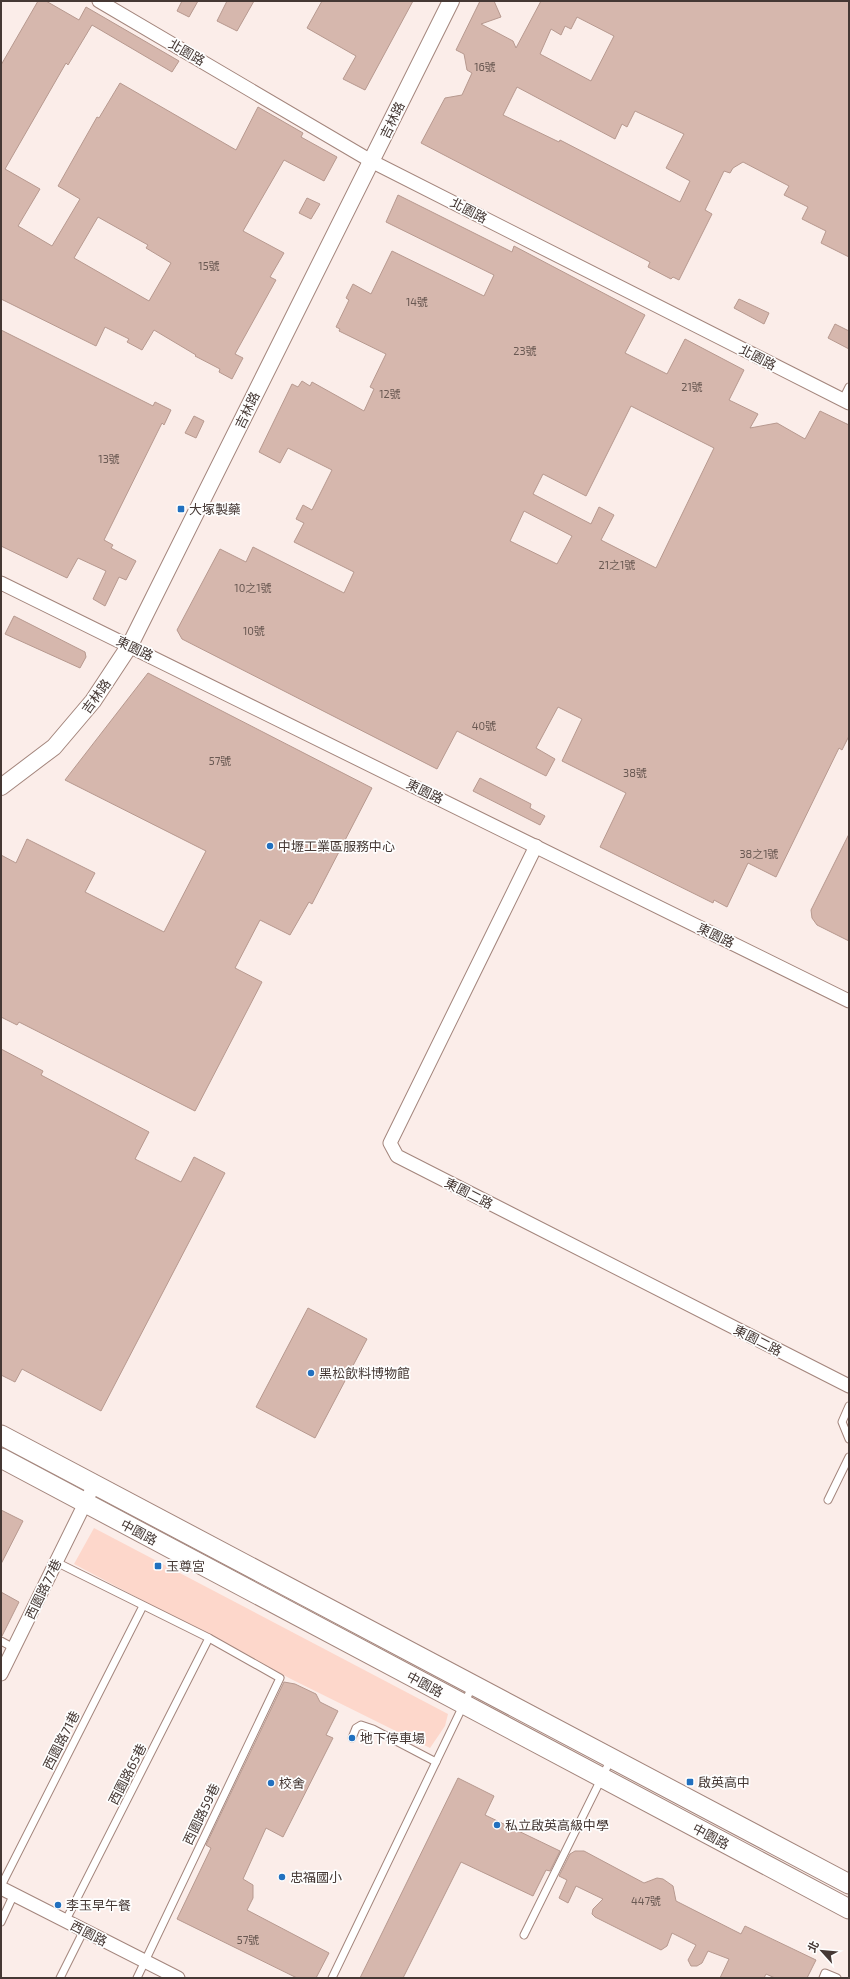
<svg xmlns="http://www.w3.org/2000/svg" width="850" height="1979" font-family="'Exo 2','Noto Sans TC',sans-serif">
	<rect width="100%" height="100%" fill="#fbede9"/>
	<polygon fill="#fdd7cb" points="94,1528 448,1714 445,1726 430,1748 291,1679 74,1564"/>
	<g fill="#d6b7ad" stroke="#b7998f" fill-rule="evenodd">
		<path d="M38,1H46L79,20L86,7L179,61L172,72L92,25L68,65L66,63L5,169L40,189L18,226L52,246L80,199L58,186L97,117L99,118L120,83L236,150L258,107L303,133L301,137L337,157L324,181L284,160L243,231L284,253L270,277L276,280L235,354L243,358L232,379L219,372L220,369L195,356L196,355L154,330L142,350L127,342L129,339L105,327L96,346L1,299V65ZM98,217L148,245L146,248L171,263L149,301L74,258Z"/>
		<polygon points="182,1 198,1 189,17 177,11"/>
		<polygon points="227,1 254,1 237,31 217,21"/>
		<polygon points="322,1 413,1 365,90 343,79 356,56 307,28"/>
		<path d="M480,1H494L501,17L481,24L513,41L516,48L541,1H849V257L821,243L826,231L802,219L808,207L784,195L789,186L743,162L733,168L730,173L724,171L705,210L712,214L679,280L673,277L671,279L648,267L650,262L421,143L445,98L462,95L472,73L467,70L464,54L456,50ZM577,17L614,36L591,81L540,54L551,29L561,35L565,26L571,29ZM517,87L615,139L622,124L627,127L635,111L684,134L666,168L690,181L680,202L560,140L559,142L503,115Z"/>
		<path d="M398,195L512,252L514,246L645,315L625,353L667,374L685,339L744,370L729,400L758,414L750,428L777,423L805,439L820,411L849,425V736L842,750L839,748L776,877L748,863L727,907L714,900L713,903L600,847L626,793L562,761L582,719L558,707L536,748L555,759L546,776L457,731L437,769L182,639L177,630L220,549L246,562L253,547L344,593L354,572L294,542L304,523L296,519L303,505L312,510L332,470L288,448L280,463L259,452L292,384L298,387L302,381L310,386L312,382L364,411L374,389L370,387L386,354L339,331L340,329L336,327L349,300L346,298L353,284L371,294L392,251L484,296L494,275L386,222ZM631,406L714,448L656,568L601,540L614,515L599,507L591,524L533,494L543,474L586,496ZM524,511L572,536L557,564L510,541Z"/>
		<polygon points="307,198 320,204 311,219 299,213"/>
		<polygon points="739,299 769,313 764,324 734,308"/>
		<polygon points="835,324 849,331 849,349 828,338"/>
		<polygon points="1,330 153,406 155,402 171,410 164,425 162,423 104,540 113,545 111,548 136,561 126,580 119,577 105,606 93,599 106,571 78,558 67,578 1,546"/>
		<polygon points="194,416 204,421 196,438 185,433"/>
		<polygon points="14,616 85,652 86,657 80,668 5,634"/>
		<polygon points="148,673 372,788 312,904 309,902 290,935 260,920 235,968 262,982 195,1111 19,1022 17,1025 1,1017 1,855 16,863 27,839 95,873 85,892 164,932 206,851 65,780"/>
		<polygon points="480,778 531,804 530,808 545,816 540,825 473,791"/>
		<polygon points="849,834 849,941 817,925 812,918 811,910"/>
		<polygon points="1,1049 43,1071 41,1075 149,1132 135,1159 181,1182 194,1157 225,1173 101,1411 22,1369 15,1382 1,1375"/>
		<polygon points="308,1308 367,1339 315,1438 256,1407"/>
		<polygon points="1,1510 23,1521 1,1564"/>
		<polygon points="1,1592 19,1602 2,1636 1,1636"/>
		<polygon points="284,1682 295,1684 316,1694 320,1702 338,1711 326,1735 333,1738 283,1837 266,1828 243,1879 253,1885 253,1898 247,1910 329,1953 316,1978 297,1978 177,1919 211,1848 206,1845"/>
		<polygon points="458,1778 494,1796 485,1815 560,1851 550,1871 546,1870 533,1896 461,1862 403,1978 360,1978"/>
		<polygon points="575,1851 584,1851 644,1883 657,1878 663,1879 673,1886 676,1901 741,1934 745,1926 816,1960 807,1978 775,1978 766,1974 764,1978 720,1978 729,1959 708,1951 702,1963 697,1966 691,1966 688,1960 696,1945 672,1933 667,1946 661,1950 595,1917 592,1914 593,1909 603,1899 576,1886 568,1903 559,1898 567,1880 559,1876 570,1854"/>
	</g>
	<g fill="none" stroke-linecap="round" stroke-linejoin="round">
		<defs>
			<g id="service">
				<polyline points="843,399 849,387"/>
				<polyline points="849,1406 842,1422 849,1439"/>
				<polyline points="828,1500 849,1457"/>
				<polyline points="56,1562 209,1638 280,1678 137,1978"/>
				<polyline points="1,1641 14,1648"/>
				<polyline points="352,1738 356,1728 361,1725 373,1729 436,1762"/>
				<polyline points="1,1886 143,1606"/>
				<polyline points="66,1920 209,1638"/>
				<polyline points="1,1922 14,1894"/>
				<polyline points="524,1935 611,1759"/>
				<polyline points="60,1978 84,1930"/>
				<polyline points="332,1978 473,1685"/>
				<polyline points="823,1978 825,1973 837,1978"/>
			</g>
			<g id="minor">
				<polyline points="99,1 371,161 849,403"/>
				<polyline points="1,583 849,1001"/>
				<polyline points="536,846 390,1143 397,1156 849,1386"/>
				<polyline points="1,1674 94,1485"/>
				<polyline points="1,1888 178,1978"/>
			</g>
			<polyline id="tertiary" points="1,787 54,747 93,701 130,645 451,1"/>
			<g id="secondary">
				<polyline points="1,1435 849,1884"/>
				<polyline points="1,1458 849,1909"/>
			</g>
		</defs>
		<use href="#service" stroke="#a3857c" stroke-width="9"/>
		<use href="#minor" stroke="#a3857c" stroke-width="15"/>
		<use href="#tertiary" stroke="#a3857c" stroke-width="18"/>
		<use href="#secondary" stroke="#a3857c" stroke-width="21"/>
		<use href="#service" stroke="#fff" stroke-width="7"/>
		<use href="#minor" stroke="#fff" stroke-width="13"/>
		<use href="#tertiary" stroke="#fff" stroke-width="16"/>
		<use href="#secondary" stroke="#fff" stroke-width="19"/>
	</g>
	<g fill="#2170bf" stroke="#fefefe" stroke-width="1.5">
		<rect x="177" y="505" width="8" height="8" rx="2"/>
		<circle cx="270" cy="846" r="4"/>
		<circle cx="311" cy="1373" r="4"/>
		<rect x="154" y="1562" width="8" height="8" rx="2"/>
		<circle cx="352" cy="1738" r="4"/>
		<rect x="686" y="1778" width="8" height="8" rx="2"/>
		<circle cx="271" cy="1783" r="4"/>
		<circle cx="497" cy="1825" r="4"/>
		<circle cx="282" cy="1877" r="4"/>
		<circle cx="58" cy="1905" r="4"/>
	</g>
	<g text-anchor="middle" dominant-baseline="central" stroke-width="3.5" stroke-linejoin="round" paint-order="stroke">
		<g font-size="11" fill="#695852">
			<text x="485" y="66">16號</text>
			<text x="209" y="265">15號</text>
			<text x="417" y="301">14號</text>
			<text x="525" y="350">23號</text>
			<text x="692" y="386">21號</text>
			<text x="390" y="393">12號</text>
			<text x="109" y="458">13號</text>
			<text x="617" y="564">21之1號</text>
			<text x="253" y="587">10之1號</text>
			<text x="254" y="630">10號</text>
			<text x="484" y="725">40號</text>
			<text x="220" y="760">57號</text>
			<text x="635" y="772">38號</text>
			<text x="759" y="853">38之1號</text>
			<text x="646" y="1900">447號</text>
			<text x="248" y="1939">57號</text>
		</g>
		<g font-size="13" fill="#453834" stroke="#fefefe">
			<text transform="translate(187 52) rotate(30)">北園路</text>
			<text transform="translate(392 120) rotate(-64)">吉林路</text>
			<text transform="translate(469 210) rotate(27)">北園路</text>
			<text transform="translate(758 357) rotate(27)">北園路</text>
			<text transform="translate(247 410) rotate(-64)">吉林路</text>
			<text transform="translate(135 648) rotate(26)">東園路</text>
			<text transform="translate(96 696) rotate(-54)">吉林路</text>
			<text transform="translate(425 791) rotate(26)">東園路</text>
			<text transform="translate(716 935) rotate(26)">東園路</text>
			<text transform="translate(469 1193) rotate(27)">東園二路</text>
			<text transform="translate(758 1340) rotate(27)">東園二路</text>
			<text transform="translate(139 1532) rotate(28)">中園路</text>
			<text transform="translate(43 1589) rotate(-64)">西園路77巷</text>
			<text transform="translate(425 1684) rotate(28)">中園路</text>
			<text transform="translate(61 1740) rotate(-63)">西園路71巷</text>
			<text transform="translate(127 1774) rotate(-63)">西園路65巷</text>
			<text transform="translate(201 1814) rotate(-64)">西園路59巷</text>
			<text transform="translate(711 1836) rotate(28)">中園路</text>
			<text transform="translate(89 1933) rotate(27)">西園路</text>
		</g>
		<g font-size="13" fill="#453834" stroke="#fefefe" text-anchor="start">
			<text x="189" y="509">大塚製藥</text>
			<text x="278" y="846">中壢工業區服務中心</text>
			<text x="319" y="1373">黑松飲料博物館</text>
			<text x="166" y="1566">玉尊宮</text>
			<text x="360" y="1738">地下停車場</text>
			<text x="698" y="1782">啟英高中</text>
			<text x="279" y="1783">校舍</text>
			<text x="505" y="1825">私立啟英高級中學</text>
			<text x="290" y="1877">忠福國小</text>
			<text x="66" y="1905">李玉早午餐</text>
		</g>
	</g>
	<rect width="850" height="1979" fill="none" stroke="#453834" stroke-width="4"/>
	<g transform="translate(822 1951) rotate(297)" stroke="#fefefe" stroke-width="3" paint-order="stroke">
	<path d="M0-3L7 15L0 10L-7 15Z" fill="#453834"/>
	<text y="-6" font-size="11" font-weight="bold" text-anchor="middle" fill="#453834">北</text>
	</g>
</svg>
